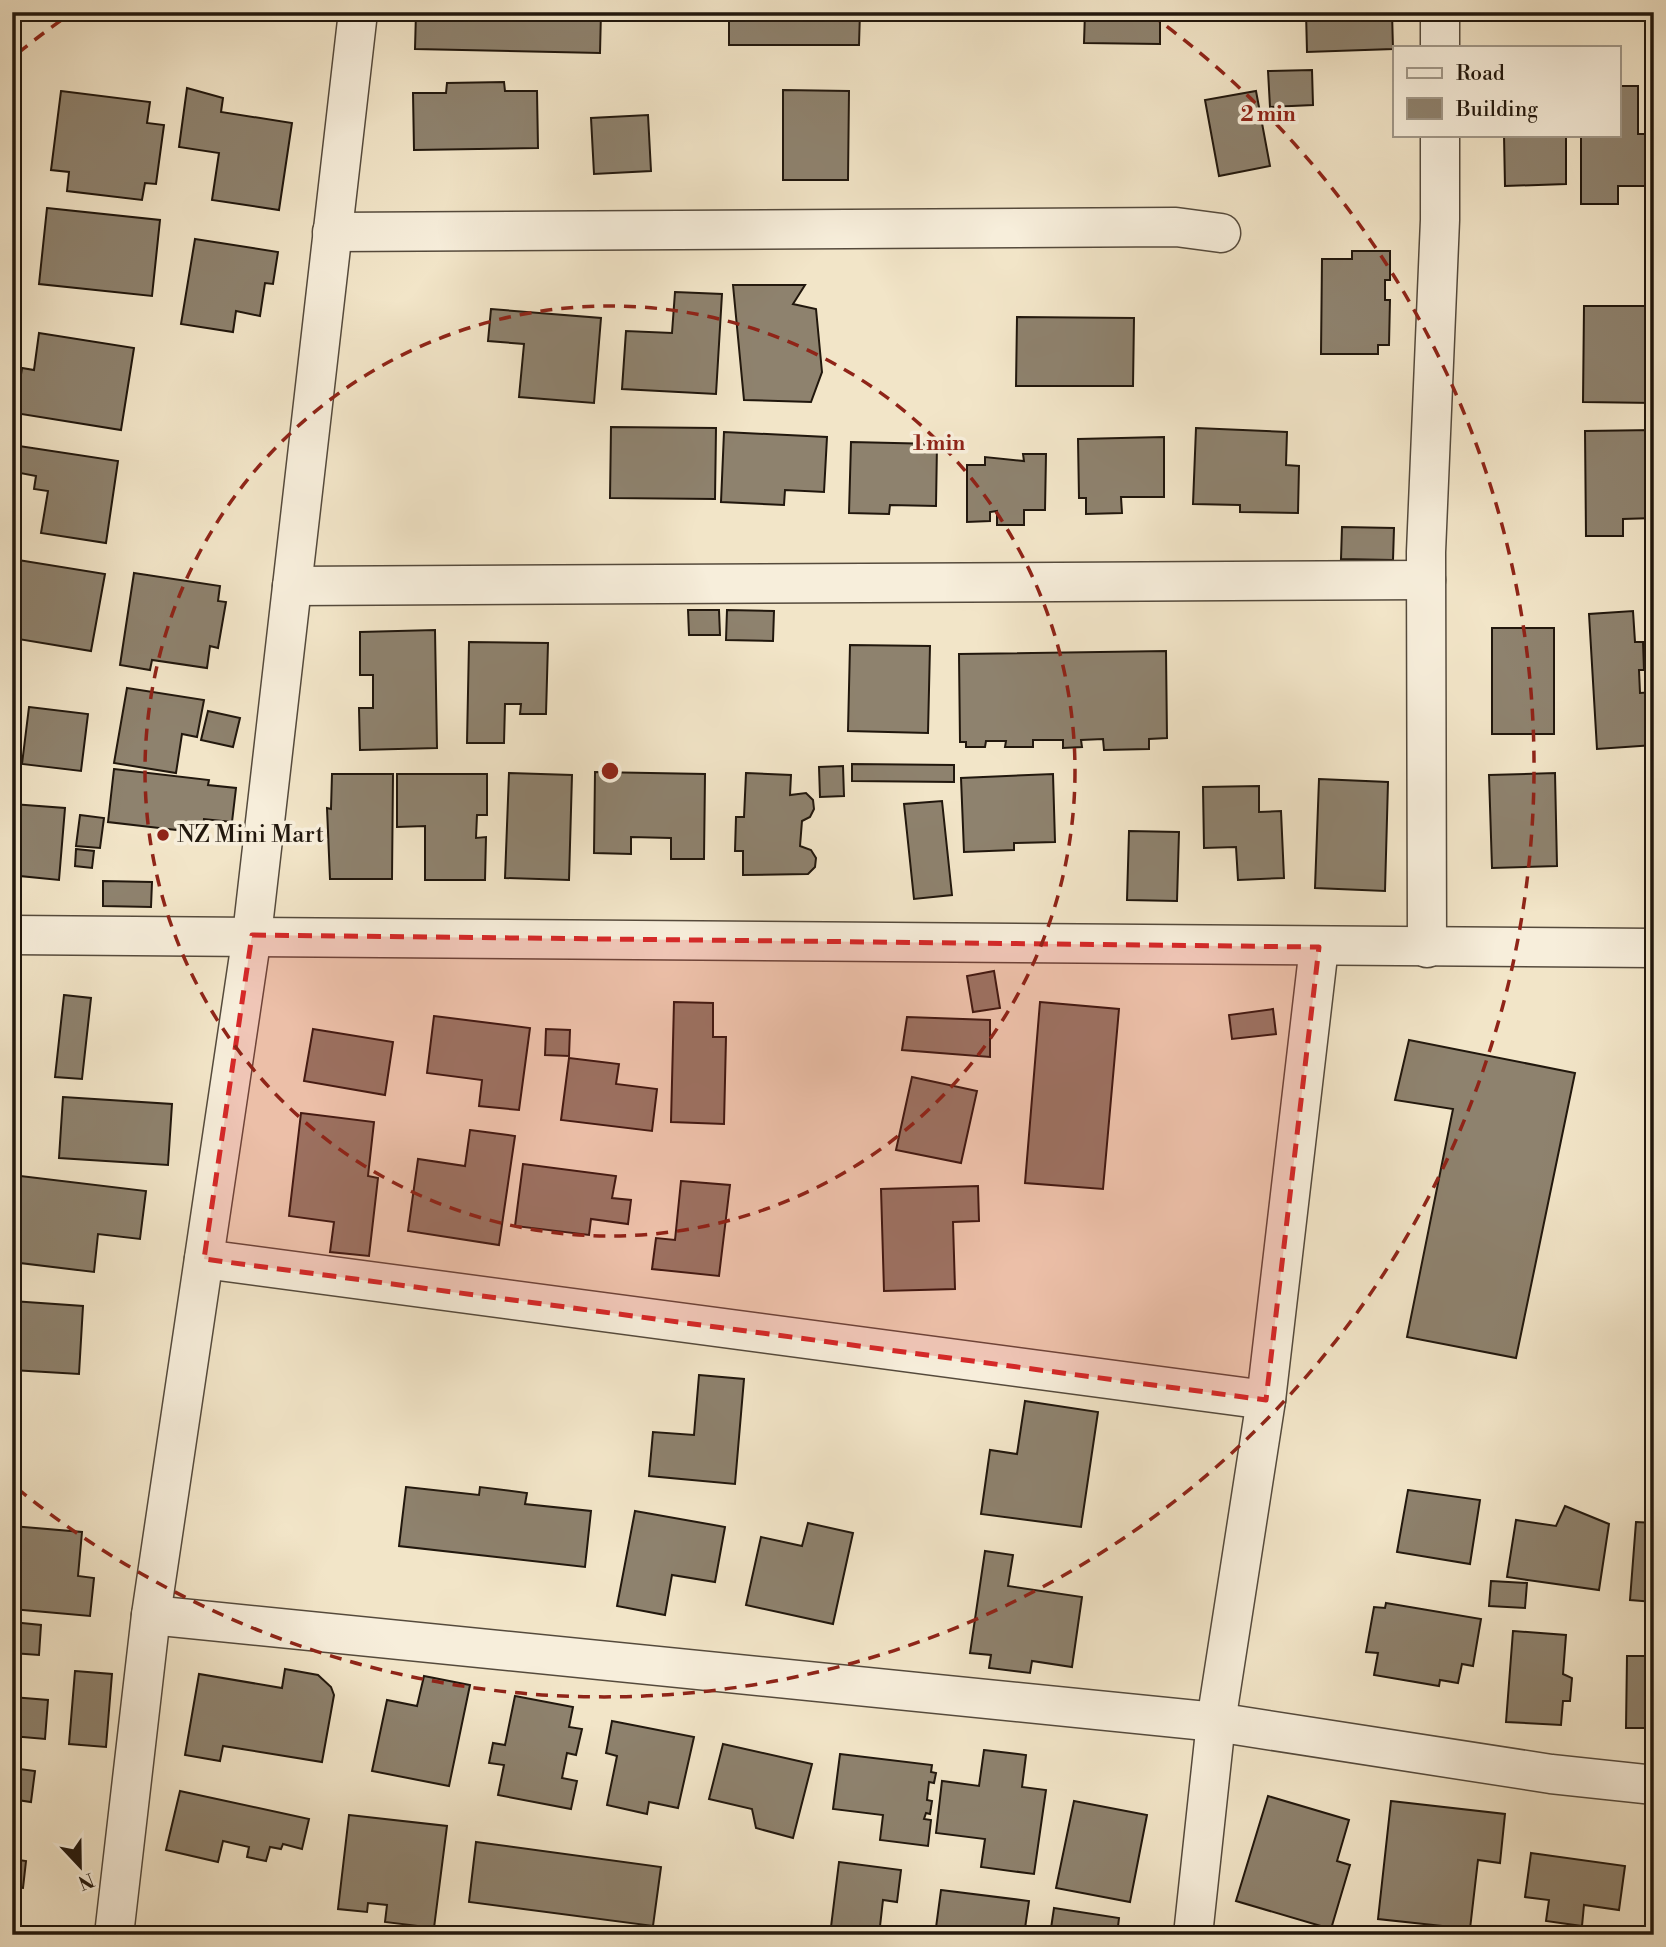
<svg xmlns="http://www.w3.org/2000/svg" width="1666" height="1947" font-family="'Libre Bodoni',serif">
	<rect width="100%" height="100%" fill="#f2e5c8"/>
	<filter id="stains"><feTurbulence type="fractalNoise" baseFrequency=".00286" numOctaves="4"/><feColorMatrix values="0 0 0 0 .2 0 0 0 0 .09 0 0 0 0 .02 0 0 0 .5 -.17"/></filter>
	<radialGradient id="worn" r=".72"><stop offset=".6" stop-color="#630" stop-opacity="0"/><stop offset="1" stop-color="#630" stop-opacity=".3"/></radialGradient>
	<g fill="#8e826e" stroke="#21170d" stroke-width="2">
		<polygon points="416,12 601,12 600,53 415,49"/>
		<polygon points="729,12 860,12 859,45 729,45"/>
		<polygon points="1085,12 1160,12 1160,44 1084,43"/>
		<polygon points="1306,12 1392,12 1393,49 1307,52"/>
		<polygon points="1312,70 1313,105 1270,107 1268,71"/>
		<polygon points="504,82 505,91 537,91 538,148 414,150 413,93 446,93 447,83"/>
		<polygon points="1619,86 1638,86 1638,134 1654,134 1654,186 1618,186 1618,204 1581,204 1581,135 1619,135"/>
		<polygon points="187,88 223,98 221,112 292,123 279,210 212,200 219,153 179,147"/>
		<polygon points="783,90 849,91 848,180 783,180"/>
		<polygon points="61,91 150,102 147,123 164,125 156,184 145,183 142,200 67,191 69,172 51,170"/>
		<polygon points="1256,91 1270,166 1219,176 1205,100"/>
		<polygon points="648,115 651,171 594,174 591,118"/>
		<polygon points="1504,135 1566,135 1566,184 1505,186"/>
		<polygon points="47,208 160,220 152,296 39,284"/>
		<polygon points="195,239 278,252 273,284 265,283 260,316 236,311 233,332 181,324"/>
		<polygon points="1352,251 1390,251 1390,280 1385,280 1385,300 1390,300 1389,345 1378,345 1378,354 1321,354 1322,259 1352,259"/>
		<polygon points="733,285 805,285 793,304 816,309 822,372 811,402 744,400"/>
		<polygon points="675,292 722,294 716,394 622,389 626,331 672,333"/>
		<polygon points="1584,306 1654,306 1654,403 1583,402"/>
		<polygon points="491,309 601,318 594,403 519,397 524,344 488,341"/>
		<polygon points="1017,317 1134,318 1133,386 1016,386"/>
		<polygon points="39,333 134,348 121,430 15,413 22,368 34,370"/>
		<polygon points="611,427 716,428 715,499 610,498"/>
		<polygon points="1196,428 1287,432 1286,465 1299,466 1298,513 1240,512 1240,505 1193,504"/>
		<polygon points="1654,430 1654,518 1623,519 1623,536 1586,536 1585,431"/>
		<polygon points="724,432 827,437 824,492 785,490 784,505 721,502"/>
		<polygon points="1164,437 1164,497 1121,497 1122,513 1086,514 1086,498 1079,498 1078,439"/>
		<polygon points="851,442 937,444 936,506 890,505 889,514 849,513"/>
		<polygon points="19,446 118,461 106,543 41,533 48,491 34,489 36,476 15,472"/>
		<polygon points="1023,454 1046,454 1045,510 1024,510 1024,525 997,525 997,511 990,512 990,521 967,522 967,465 985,465 985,457 1024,461"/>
		<polygon points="1342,527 1394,528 1393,560 1341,559"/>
		<polygon points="12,559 105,574 91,651 12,638"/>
		<polygon points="134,573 220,586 218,601 226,602 218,648 210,646 207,668 152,660 150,670 120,665"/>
		<polygon points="688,610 719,610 720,635 689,635"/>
		<polygon points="727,610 774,611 773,641 726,640"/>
		<polygon points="1633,611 1635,642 1643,642 1644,670 1639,670 1640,693 1654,692 1654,745 1597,749 1589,614"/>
		<rect x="1492" y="628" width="62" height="106"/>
		<polygon points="435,630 437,748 360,750 359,708 373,708 373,675 360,675 360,632"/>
		<polygon points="469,642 548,643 546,714 520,714 521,704 505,704 504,743 467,743"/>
		<polygon points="850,645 930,646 928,733 848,731"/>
		<polygon points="1166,651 1167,738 1149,739 1149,749 1104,750 1103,739 1081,740 1082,747 1063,748 1063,740 1033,740 1033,747 1005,747 1006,741 986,741 985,747 966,747 966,742 960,742 959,654"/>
		<polygon points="127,688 204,700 197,737 182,734 176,773 114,763"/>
		<polygon points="12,704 18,705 12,746"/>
		<polygon points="29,707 88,714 81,771 22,764"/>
		<polygon points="208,711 240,718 233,747 201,740"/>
		<polygon points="852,764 954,765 954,782 852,781"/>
		<polygon points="843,766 844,796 820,797 819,767"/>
		<polygon points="114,769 209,780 208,785 236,788 232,822 204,819 202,833 108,822"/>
		<polygon points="595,772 705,774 704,859 671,859 671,838 631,837 631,854 594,853"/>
		<polygon points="509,773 572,775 569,880 505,878"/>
		<polygon points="746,773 791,775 790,795 806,793 813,800 814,809 810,817 802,821 800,846 811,850 816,858 815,867 808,874 743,875 743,851 735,851 736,817 744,817"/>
		<polygon points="1555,773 1557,866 1492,868 1489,775"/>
		<polygon points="332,774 393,774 392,879 330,879 327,808 331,809"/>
		<polygon points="397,774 487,774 487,815 477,815 476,838 486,837 485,880 425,880 425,826 397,827"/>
		<polygon points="1053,774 1055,842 1014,843 1014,850 964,852 961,778"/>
		<polygon points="1319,779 1388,782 1385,891 1315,888"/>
		<polygon points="1259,786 1259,812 1281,811 1284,878 1238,880 1236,847 1204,848 1203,787"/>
		<polygon points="942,801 952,895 914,899 904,804"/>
		<polygon points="12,804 65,808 59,880 20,876 21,861 12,860"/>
		<polygon points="80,815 104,818 100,848 76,846"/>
		<polygon points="1129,831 1179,832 1177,901 1127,900"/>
		<polygon points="76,849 94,851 92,868 75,866"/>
		<polygon points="103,881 152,882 151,907 103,906"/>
		<polygon points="994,971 1000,1008 973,1012 967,976"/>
		<polygon points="64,995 91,998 82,1079 55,1077"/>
		<polygon points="674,1002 713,1003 713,1037 726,1037 724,1124 671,1122"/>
		<polygon points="1040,1002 1119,1009 1103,1189 1025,1183"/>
		<polygon points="1273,1009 1276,1034 1232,1039 1229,1015"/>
		<polygon points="434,1016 530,1028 519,1110 479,1106 482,1080 427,1073"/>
		<polygon points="907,1017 990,1020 990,1057 902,1050"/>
		<polygon points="313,1029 393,1042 385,1095 304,1081"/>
		<polygon points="546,1029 570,1030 569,1056 545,1055"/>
		<polygon points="1409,1040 1575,1073 1516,1358 1407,1337 1453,1109 1395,1100"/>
		<polygon points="569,1058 619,1064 616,1084 657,1089 652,1131 561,1120"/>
		<polygon points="912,1077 977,1091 961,1163 896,1150"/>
		<polygon points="63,1097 172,1104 168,1165 59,1158"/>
		<polygon points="301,1113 374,1122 368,1176 378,1178 369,1256 330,1252 334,1222 289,1216"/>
		<polygon points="470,1130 515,1136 499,1245 408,1231 418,1159 465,1166"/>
		<polygon points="523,1164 616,1176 612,1198 631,1200 628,1224 591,1219 589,1235 515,1226"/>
		<polygon points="12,1175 146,1191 140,1239 98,1234 94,1272 12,1262"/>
		<polygon points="681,1181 730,1185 719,1276 652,1269 656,1238 675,1240"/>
		<polygon points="978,1186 979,1221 953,1222 955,1289 884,1291 881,1189"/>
		<polygon points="12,1301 83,1306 79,1374 12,1370"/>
		<polygon points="699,1375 744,1379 735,1484 649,1476 653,1432 694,1435"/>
		<polygon points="1025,1401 1098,1412 1081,1527 981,1514 990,1450 1017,1454"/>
		<polygon points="406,1487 479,1495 480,1487 527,1493 525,1504 591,1511 585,1567 399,1546"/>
		<polygon points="1408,1490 1480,1500 1470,1564 1397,1552"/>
		<polygon points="1565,1506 1609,1524 1599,1590 1507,1577 1516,1520 1556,1526"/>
		<polygon points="635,1511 725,1527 715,1582 672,1575 665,1615 617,1606"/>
		<polygon points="1636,1522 1654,1523 1654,1602 1630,1600"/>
		<polygon points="808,1523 853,1533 833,1624 746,1605 761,1537 802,1546"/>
		<polygon points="12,1526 82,1532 78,1576 94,1578 90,1616 12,1609"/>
		<polygon points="985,1551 1013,1555 1008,1586 1082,1597 1072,1667 1032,1661 1030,1673 989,1668 991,1655 970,1653"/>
		<polygon points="1491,1581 1527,1583 1525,1608 1489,1606"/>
		<polygon points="1386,1603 1481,1619 1473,1666 1462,1664 1458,1683 1440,1680 1439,1686 1374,1675 1378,1653 1366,1652 1374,1607 1385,1608"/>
		<polygon points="12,1622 41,1625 39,1655 12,1653"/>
		<polygon points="1513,1631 1566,1635 1563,1674 1572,1678 1570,1701 1563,1701 1561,1725 1506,1722"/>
		<polygon points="1627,1656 1654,1656 1654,1728 1626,1728"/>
		<polygon points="285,1669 318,1675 331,1687 334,1695 322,1762 223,1746 220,1761 185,1755 199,1674 282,1688"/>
		<polygon points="75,1671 112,1674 106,1747 69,1744"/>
		<polygon points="424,1676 470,1685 449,1786 372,1771 387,1700 417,1706"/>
		<polygon points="515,1696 573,1707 569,1727 582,1729 576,1755 567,1753 562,1778 577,1781 571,1809 498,1795 504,1765 489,1763 493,1743 505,1745"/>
		<polygon points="12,1697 48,1700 45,1739 12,1736"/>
		<polygon points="612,1721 694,1737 678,1808 649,1802 647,1814 607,1805 617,1756 606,1753"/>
		<polygon points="723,1744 812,1764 793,1838 756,1828 752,1809 709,1799"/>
		<polygon points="984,1750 1026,1755 1022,1787 1046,1790 1034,1874 981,1867 985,1839 936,1833 942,1781 979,1786"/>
		<polygon points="840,1754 932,1765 931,1772 936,1773 934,1783 929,1782 927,1800 932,1801 930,1814 926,1813 924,1819 931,1820 928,1846 880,1840 883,1815 833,1809"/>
		<polygon points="12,1768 35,1771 31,1802 17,1800 12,1832"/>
		<polygon points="180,1791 309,1819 302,1849 283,1844 281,1849 270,1847 266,1861 247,1857 249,1847 223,1841 218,1862 166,1850"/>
		<polygon points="1268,1796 1349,1820 1337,1861 1350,1865 1331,1929 1236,1901"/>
		<polygon points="1074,1801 1147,1815 1130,1902 1056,1888"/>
		<polygon points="1391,1801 1505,1814 1500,1863 1478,1860 1470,1929 1378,1919"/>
		<polygon points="349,1815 447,1826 434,1928 385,1922 387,1905 368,1903 367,1912 338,1909"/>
		<polygon points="476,1842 661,1867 653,1926 469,1902"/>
		<polygon points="1531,1853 1625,1866 1619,1910 1584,1905 1582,1926 1546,1921 1549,1900 1525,1897"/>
		<polygon points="12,1859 26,1861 23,1888 12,1887"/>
		<polygon points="839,1862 901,1870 897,1902 883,1900 879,1935 830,1935"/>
		<polygon points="941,1890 1029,1901 1024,1935 935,1935"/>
		<polygon points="1054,1908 1119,1918 1117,1935 1050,1935"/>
	</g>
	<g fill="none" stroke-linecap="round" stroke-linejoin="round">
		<defs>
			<g id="minor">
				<polyline points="1440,12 1440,47"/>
				<polyline points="332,232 1176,227 1221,233"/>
				<polyline points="292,586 1426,580"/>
				<polyline points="12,935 1654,948"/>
				<polyline points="1427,948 1426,552 1440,220 1440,135"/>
				<polyline points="204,1259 1266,1400"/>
				<polyline points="151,1615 1216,1722 1551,1774 1654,1785"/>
				<polyline points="114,1935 151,1615 252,935 358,12"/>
				<polyline points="1193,1935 1216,1722 1266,1400 1319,947"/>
			</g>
		</defs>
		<use href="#minor" stroke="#554a3c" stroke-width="41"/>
		<use href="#minor" stroke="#f7eedb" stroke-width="38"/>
	</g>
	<path fill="#d62828" fill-opacity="0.2" stroke="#d62828" stroke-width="5" stroke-dasharray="14 9" stroke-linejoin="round" d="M252,935L1319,947L1266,1400L204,1259Z"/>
	<g fill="none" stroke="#8f2418" stroke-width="3.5" stroke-dasharray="12 9">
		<circle cx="610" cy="771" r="465"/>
		<path d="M18 53A930 930 0 0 1 70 14M1150 14A930 930 0 1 1 18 1489"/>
	</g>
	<circle fill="#8f2418" stroke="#f7eedb" stroke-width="2.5" cx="163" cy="835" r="7"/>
	<g text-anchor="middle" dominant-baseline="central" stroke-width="7" stroke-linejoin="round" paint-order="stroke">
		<g font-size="24" fill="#21170d" stroke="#f7eedb" text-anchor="start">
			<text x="177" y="835">NZ Mini Mart</text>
		</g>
	</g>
	<circle cx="610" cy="771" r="10" fill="#8f2418" stroke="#f7eedb" stroke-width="3.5"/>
	<g font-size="21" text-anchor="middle" font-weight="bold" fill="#8f2418" stroke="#f7eedb" stroke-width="7" stroke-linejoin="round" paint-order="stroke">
		<text x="1268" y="121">2 min</text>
		<text x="939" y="450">1 min</text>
	</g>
	<rect width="1666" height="1947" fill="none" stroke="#f2e5c8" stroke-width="42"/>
	<rect x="14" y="14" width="1638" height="1919" fill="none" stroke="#21170d" stroke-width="3.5"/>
	<rect x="21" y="21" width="1624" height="1905" fill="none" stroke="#21170d" stroke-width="2"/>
	<rect x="1393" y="46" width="228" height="91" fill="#f7eedb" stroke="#a19889" stroke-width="2"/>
	<rect x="1407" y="68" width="35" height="10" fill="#f7eedb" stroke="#a19889" stroke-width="2"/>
	<text x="1456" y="80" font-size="21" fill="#21170d">Road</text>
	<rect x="1407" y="98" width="35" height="21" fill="#8e826e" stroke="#a19889" stroke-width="2"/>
	<text x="1456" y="116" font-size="21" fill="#21170d">Building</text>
	<g transform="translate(80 1866) rotate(158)" stroke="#f7eedb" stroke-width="5" paint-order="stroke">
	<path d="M0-5L12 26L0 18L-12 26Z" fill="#21170d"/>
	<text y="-10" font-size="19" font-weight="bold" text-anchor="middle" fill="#21170d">N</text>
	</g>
	<rect width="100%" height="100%" filter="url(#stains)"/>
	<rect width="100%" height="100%" fill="url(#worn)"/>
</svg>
